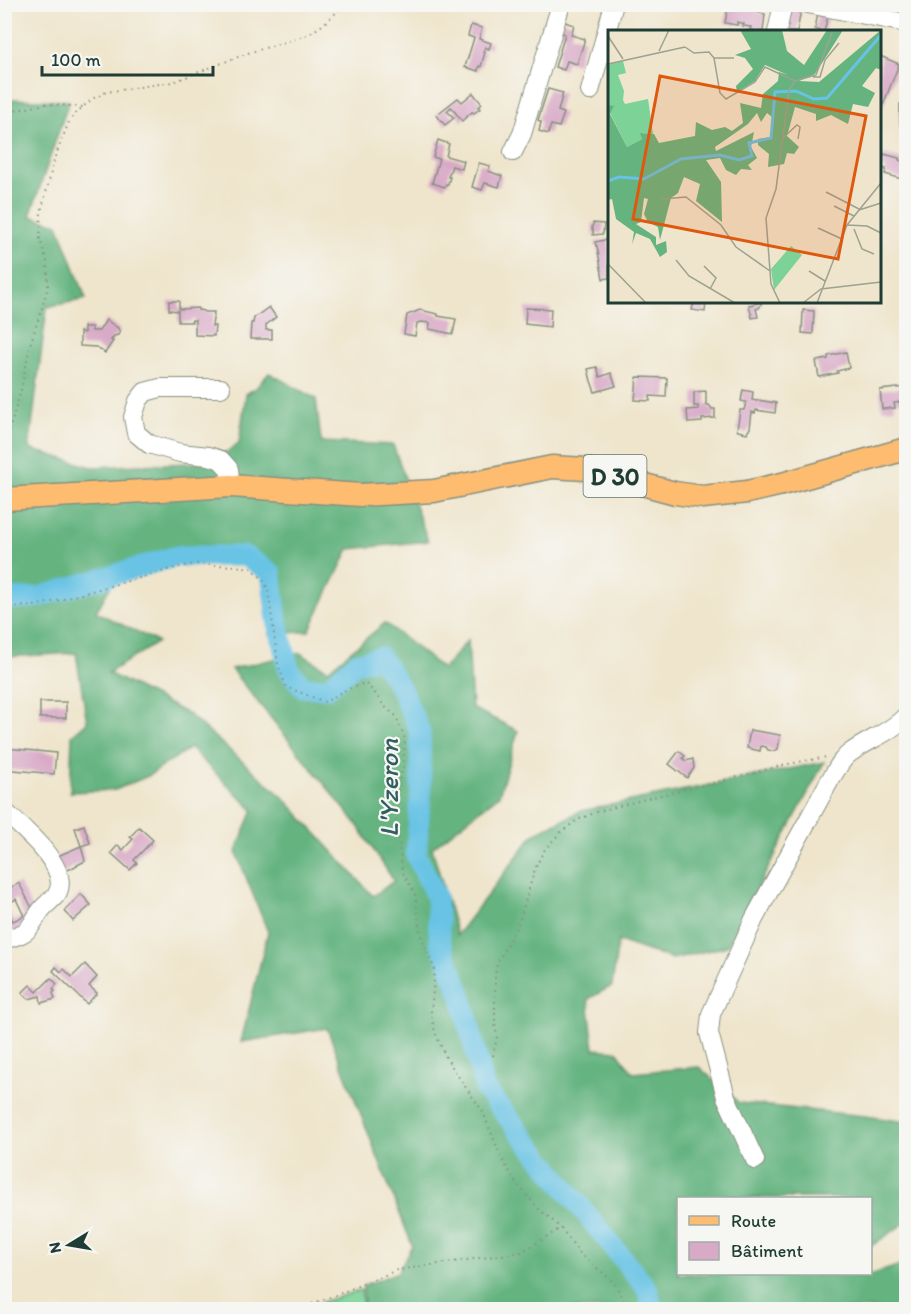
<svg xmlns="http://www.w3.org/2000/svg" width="911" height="1314" font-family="Itim,sans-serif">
	<rect width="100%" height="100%" fill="#f6f6f2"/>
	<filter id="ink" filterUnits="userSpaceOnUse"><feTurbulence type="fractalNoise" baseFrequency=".0167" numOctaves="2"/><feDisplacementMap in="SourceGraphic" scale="12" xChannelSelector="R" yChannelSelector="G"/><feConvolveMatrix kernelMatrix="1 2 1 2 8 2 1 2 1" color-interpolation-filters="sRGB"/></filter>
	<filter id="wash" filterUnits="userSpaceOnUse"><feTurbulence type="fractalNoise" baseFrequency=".008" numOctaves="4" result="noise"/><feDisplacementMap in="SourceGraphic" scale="24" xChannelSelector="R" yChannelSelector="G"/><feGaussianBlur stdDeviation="1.35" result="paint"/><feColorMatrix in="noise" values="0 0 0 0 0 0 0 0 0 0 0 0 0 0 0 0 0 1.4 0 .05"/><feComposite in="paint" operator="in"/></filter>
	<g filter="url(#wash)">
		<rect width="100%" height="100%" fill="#efe5cc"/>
		<polygon fill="#7cd297" stroke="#4e8866" stroke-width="1.5" points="361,1290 363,1309 300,1309"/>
		<polygon fill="#65b480" stroke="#42785a" stroke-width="1.5" points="5,99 69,101 30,216 58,224 86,299 47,307 29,449 92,467 214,462 239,443 246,394 256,388 269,373 316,399 321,442 393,445 428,541 349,549 309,631 270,635 266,576 245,561 181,562 114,580 96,612 158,642 108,673 188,714 284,798 373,896 394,881 356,823 231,669 300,653 328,670 385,623 443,669 468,640 472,708 518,731 499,795 432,848 457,935 534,834 581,811 824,762 727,946 672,959 618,941 612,986 588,999 594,1049 617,1051 633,1073 699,1067 739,1103 865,1116 906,1122 906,1222 871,1246 870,1198 678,1198 678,1274 806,1274 868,1276 906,1263 906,1309 364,1309 363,1286 398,1272 412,1245 327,1028 241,1042 268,932 236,852 253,810 190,748 148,776 115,790 70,792 72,735 87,722 76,653 5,657"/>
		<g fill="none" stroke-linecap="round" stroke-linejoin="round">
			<polyline stroke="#67c3e5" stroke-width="21" points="4,600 39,597 177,556 245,556 271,573 277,620 289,670 303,687 328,688 356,663 380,657 400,687 420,732 421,791 416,855 436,896 440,942 461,994 485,1089 648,1290 652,1310"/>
		</g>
		<g id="blocks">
			<g fill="#d9aac8" fill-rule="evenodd">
				<polygon points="728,6 765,14 763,32 750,30 751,27 743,26 744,24 737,22 737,25 725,23"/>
				<polygon points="790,8 801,10 797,32 785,32"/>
				<polygon points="818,13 828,15 824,32 815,29"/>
				<polygon points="562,21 574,25 571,35 585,39 577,64 567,61 564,70 555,67 565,34 559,32"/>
				<polygon points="471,25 482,28 479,39 491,43 489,49 485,47 483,52 485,52 481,67 479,66 478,71 465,67 474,38 468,36"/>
				<polygon points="880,56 899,64 880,113"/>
				<polygon points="548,89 563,93 558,111 564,113 559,127 551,125 548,134 539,131 541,122 538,120"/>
				<polygon points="473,93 482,104 478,107 480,109 474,113 472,112 462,121 451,107 447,111 454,118 445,125 436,115 458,98 462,102"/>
				<rect x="900" y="104" width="6" height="21"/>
				<polygon points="438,140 449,144 446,156 464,161 462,169 452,166 448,177 450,177 448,184 446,184 445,187 432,183 439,159 433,157"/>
				<polygon points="884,154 899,158 899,160 906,162 906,177 905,180 885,174 886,169 880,167"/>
				<polygon points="479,163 490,166 488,171 502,176 499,187 485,183 482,190 472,187"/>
				<polygon points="593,223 604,224 603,234 593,235 593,229 592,229"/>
				<polygon points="609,239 609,278 603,279 597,246 596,246 595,242"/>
				<polygon points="169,301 179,301 179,309 198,308 198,310 204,311 204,312 214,312 212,326 215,326 214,336 195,335 195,320 192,320 192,322 178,322 178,311 169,310"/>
				<polygon points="694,302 706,302 705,312 692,310"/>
				<polygon points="762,302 759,308 756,309 758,317 752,318 749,305"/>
				<polygon points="269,307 276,317 266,325 266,330 272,330 272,339 250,339 251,323 253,323 254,318"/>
				<polygon points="526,308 551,309 550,327 525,324"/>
				<polygon points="420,310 438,314 438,316 456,319 453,334 429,329 430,323 421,322 417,323 415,336 404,334 407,315"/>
				<polygon points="803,310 814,311 813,334 802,333"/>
				<polygon points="106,320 118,328 120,332 118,335 114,336 111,340 113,341 105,353 96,347 80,346 80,332 84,333 84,327 92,327 92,331 99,331"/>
				<polygon points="846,352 849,368 837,371 838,373 819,377 816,361 828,359 828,356"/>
				<polygon points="597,367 600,377 611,373 616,386 595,392 591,381 588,369"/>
				<polygon points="637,377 667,378 666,397 650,396 650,401 635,400"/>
				<polygon points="906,387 906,401 894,403 895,408 882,409 880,390"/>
				<polygon points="743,390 753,392 752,400 757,401 757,400 776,403 775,413 756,410 755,413 752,412 750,428 747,433 738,431 737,430 740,410 744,410 746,402 741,401"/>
				<polygon points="706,391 706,405 709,405 712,409 715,409 715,418 702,419 702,422 688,423 687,410 698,409 698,406 694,406 694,392"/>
				<rect x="40" y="702" width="26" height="16"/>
				<polygon points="750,730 780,735 778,749 774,751 768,750 766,747 761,746 760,751 747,748"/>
				<polygon points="6,748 56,753 54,774 4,769"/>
				<polygon points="679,751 685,756 683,758 686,761 693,759 694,768 687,778 669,764"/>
				<polygon points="84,825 90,843 81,846 85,861 64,872 53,858 81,846 75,828"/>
				<polygon points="139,827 153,840 134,860 137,863 130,870 111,853 118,845 123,850 133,839 130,837"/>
				<path d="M19,883L33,910L24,928L4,936V891ZM16,899L24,916L13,921L5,905Z"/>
				<polygon points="81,894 91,905 73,921 64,911"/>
				<polygon points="85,964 97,977 89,986 97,993 87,1004 53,971 56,967 61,972 64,969 72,977"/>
				<polygon points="51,978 57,984 53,989 55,991 53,993 55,999 41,1003 40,996 29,999 22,993 30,985 37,992"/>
			</g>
		</g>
	</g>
	<g filter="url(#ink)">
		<use href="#blocks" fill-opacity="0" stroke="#879180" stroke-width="1.5"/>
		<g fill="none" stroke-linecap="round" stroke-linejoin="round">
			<defs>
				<g id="minor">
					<polyline points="808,4 906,23"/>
					<polyline points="777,32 783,4"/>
					<polyline points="590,91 614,4"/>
					<polyline points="513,152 522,134 561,4"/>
					<polyline points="221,388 160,388 145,392 138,401 133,417 136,433 149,444 180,453 209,456 221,460 229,469 231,486"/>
					<path d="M4,811C21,827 70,866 58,892C55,898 46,904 42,909C37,915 34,922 29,928C24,935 12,937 4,940"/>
					<path d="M755,1160L726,1097L709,1033L711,1014L754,919L830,780C836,771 841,759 850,753C869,739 890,733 906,716"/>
				</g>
				<polyline id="major" points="4,499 231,486 361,495 434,491 552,467 586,469 675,493 703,497 747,492 782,484 906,449"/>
			</defs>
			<use href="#minor" stroke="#879180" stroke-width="20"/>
			<use href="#major" stroke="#879180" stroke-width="25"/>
			<g stroke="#879180" stroke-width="2" stroke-dasharray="1.5 4.5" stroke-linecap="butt">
				<polyline points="4,113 46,104 83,107"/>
				<polyline points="4,448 21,390 30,345 42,308 48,286 47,262 40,239 41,212 55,157 69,122 77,112 92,99 106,92 173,82 248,53 295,39 312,32 321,26 346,4"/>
				<polyline points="4,607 33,606 52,602 182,566 197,564 235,566 251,568 262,578 268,589 278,664 286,687 325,702 343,691 365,683 374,692 384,706 396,716 405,739 403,766 397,793 397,820 402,871 415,894 420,933 435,970 431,1012 435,1032 445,1056 464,1085 482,1110 502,1159 515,1182 538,1208 561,1228 581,1255 614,1282 627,1307 626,1310"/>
				<polyline points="493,1056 497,1037 495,1023 495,976 497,963 519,922 535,869 540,858 545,849 561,832 577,820 597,812 652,797 714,783 788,764 827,757"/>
				<polyline points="295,1310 336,1295 397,1270 522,1252 561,1228"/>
			</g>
			<use href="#minor" stroke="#fff" stroke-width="18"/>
			<use href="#major" stroke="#febc70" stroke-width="22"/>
		</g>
	</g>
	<g text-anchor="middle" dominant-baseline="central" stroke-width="4.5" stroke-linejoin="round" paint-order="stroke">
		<rect fill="#f6f6f2" stroke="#60746d" stroke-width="1.5" x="583.5" y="455" width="63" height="42" rx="4.5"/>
		<g font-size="24" font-weight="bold" fill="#1f3d34">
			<text x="615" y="476">D 30</text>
		</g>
		<g font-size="27" font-style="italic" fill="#315e60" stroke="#f6f6f2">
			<text transform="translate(388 788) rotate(-90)">L'Yzeron</text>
		</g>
	</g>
	<g transform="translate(608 30)">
		<rect width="273" height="273" fill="#efe5cc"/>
		<path d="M15,31L18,43L10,45L16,61L15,70L17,74L40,69L45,104L33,103L34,109L19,117L2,83L5,77L0,75V34ZM183,216L194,225L166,260L163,239Z" fill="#7cd297"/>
		<path d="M132,0H174L179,21L196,35L219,0H235L207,44L191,51L211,52L273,0V40L268,38L254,56L267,63L260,77L245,74L240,94L223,85L208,91V84L187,77L179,106L191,117L186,124L179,123L176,134L160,137L161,124L150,115V109L163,107L164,87L159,83L153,92L149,83L140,94L107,117L108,121L146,102L143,117L149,128L140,135L144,140L133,139L128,145L118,140L112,128L98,130L113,152L114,192L88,171L92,154L76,147L70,163L63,168L52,210L50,197L40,192L36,184L40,169L36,168L33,192L28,194L48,207V215L58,211L59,222L52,227L42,209L28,203L24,214L26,202L8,189L4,169L0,170V75L6,76L2,84L19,117L34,109L32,103L46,104L51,113L87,106L88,92L104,100L117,97L124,101L135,93L132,73L153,78L155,64L170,51L171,42L180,45L157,35L147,51L129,62L128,56L145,39L137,28L127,25L143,19Z" fill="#65b480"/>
		<path fill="none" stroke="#67c3e5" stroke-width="3" d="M0,151L11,147L36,149L73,129L112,125L131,130L144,126L141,113L163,108L167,62L188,61L206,69L219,68L273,5"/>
		<path fill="none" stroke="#9ca28f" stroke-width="1.5" d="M0,6L15,29M77,17L86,23L101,22L106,28L112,63L118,69L147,52L157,37L187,51M51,21L61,0M106,28H126M0,34L77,17M205,47H212L217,30L231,13M175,108L189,95L192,97L190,109M218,162L251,179M54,169L78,167L113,195L128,217L162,241M226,176L246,186M251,180L273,173M239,195L259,196L273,203M210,198L234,209M246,199L254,219L266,224M68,230L81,246L127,273M0,234L38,273M96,236L108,248L102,259M201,241L217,251M172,273L163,254L158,188L168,159L181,60L187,51L208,45L225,0M195,273L213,259L273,252M209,273L239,195L273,153"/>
		<path fill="#de580e" fill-opacity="0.15" stroke="#de580e" stroke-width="3" d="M52,46L258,86L230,229L25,189Z"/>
		<rect width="273" height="273" fill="none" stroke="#1f3d34" stroke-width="3"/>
	</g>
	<rect width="911" height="1314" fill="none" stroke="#f6f6f2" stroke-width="24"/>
	<rect x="677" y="1197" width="195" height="78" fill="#f6f6f2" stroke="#a0aca6" stroke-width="1.5"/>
	<rect x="689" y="1216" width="30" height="9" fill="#febc70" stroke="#a0aca6" stroke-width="1.5"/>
	<text x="731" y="1227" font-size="18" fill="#1f3d34">Route</text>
	<rect x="689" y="1242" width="30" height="18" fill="#d9aac8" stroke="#a0aca6" stroke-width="1.5"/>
	<text x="731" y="1257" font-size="18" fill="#1f3d34">Bâtiment</text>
	<g transform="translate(69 1245) rotate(259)" stroke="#f6f6f2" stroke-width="4.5" paint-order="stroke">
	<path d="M0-4.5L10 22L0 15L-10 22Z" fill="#1f3d34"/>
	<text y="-9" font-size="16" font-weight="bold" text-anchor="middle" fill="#1f3d34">N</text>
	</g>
	<path d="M42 66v9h171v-9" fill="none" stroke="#1f3d34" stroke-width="3"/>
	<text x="51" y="66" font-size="18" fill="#1f3d34" stroke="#f6f6f2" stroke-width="4.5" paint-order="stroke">100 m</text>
</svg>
